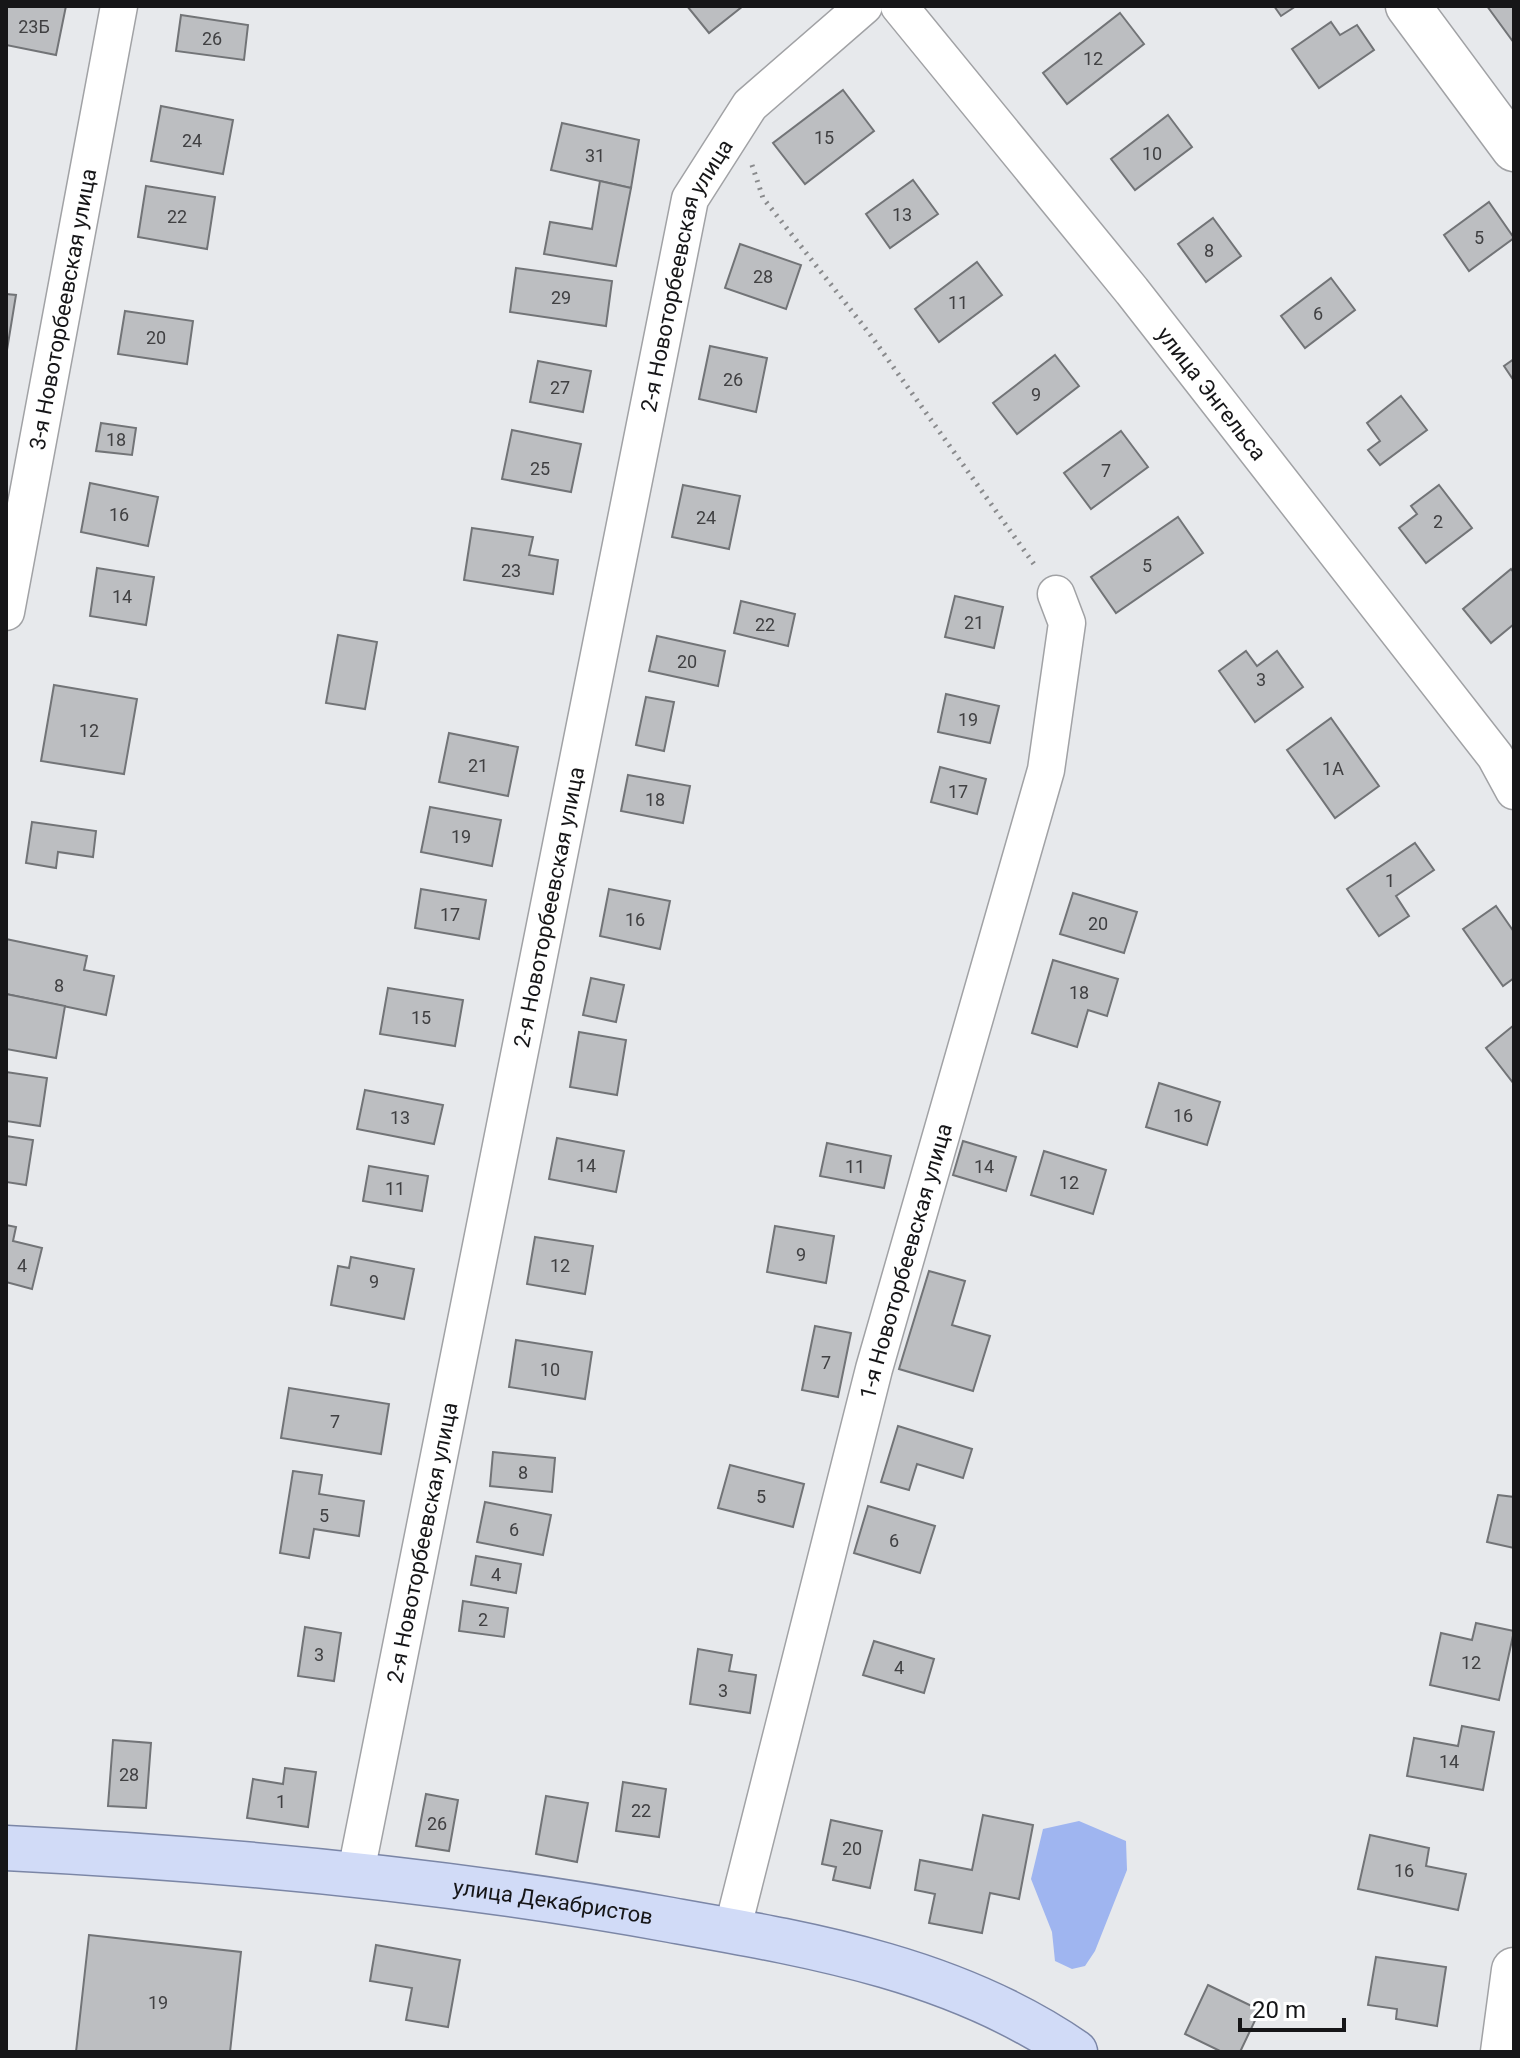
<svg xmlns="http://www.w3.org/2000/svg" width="1520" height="2058" font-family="Roboto,sans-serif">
	<rect width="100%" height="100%" fill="#e7e9ec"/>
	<polygon fill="#9fb5f0" points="1079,1821 1126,1841 1127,1870 1095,1951 1085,1966 1072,1969 1055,1961 1052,1932 1031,1879 1043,1829"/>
	<g fill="#bcbec1" stroke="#727477" stroke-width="2">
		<polygon points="6,6 66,6 56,55 6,45"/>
		<polygon points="687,6 743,6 709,33"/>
		<polygon points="1274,6 1296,6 1281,16"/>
		<polygon points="1487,6 1514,6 1514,43"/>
		<polygon points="1120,13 1144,44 1067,104 1043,73"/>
		<polygon points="181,15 248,25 244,60 176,51"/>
		<polygon points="1331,22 1340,35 1357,25 1374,50 1319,88 1292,49"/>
		<polygon points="843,90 874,131 805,184 773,143"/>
		<polygon points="161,106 233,120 223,174 151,161"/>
		<polygon points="1168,115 1192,147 1135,190 1111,159"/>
		<polygon points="562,123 639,140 631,188 551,170"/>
		<polygon points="913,180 938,214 890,248 866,214"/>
		<polygon points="600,181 631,188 616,266 544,254 550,222 592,229"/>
		<polygon points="146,186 215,197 207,249 138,237"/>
		<polygon points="1489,202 1514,238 1469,271 1444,235"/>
		<polygon points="1213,218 1241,256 1206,282 1178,244"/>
		<polygon points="740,244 801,265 786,309 725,288"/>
		<polygon points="977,262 1002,295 939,342 915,309"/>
		<polygon points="516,268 612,281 606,326 510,312"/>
		<polygon points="1331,278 1355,310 1305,348 1281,316"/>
		<polygon points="6,294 16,295 6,356"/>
		<polygon points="125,311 193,321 187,364 118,354"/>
		<polygon points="710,346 767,358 756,412 699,399"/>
		<polygon points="1055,355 1079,386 1017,434 993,403"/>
		<polygon points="1514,359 1514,381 1504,366"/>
		<polygon points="538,361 591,371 583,412 530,402"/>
		<polygon points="1401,396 1427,430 1380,465 1368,450 1380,441 1367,423"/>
		<polygon points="101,423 136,428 132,455 96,451"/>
		<polygon points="512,430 581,444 571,492 502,479"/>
		<polygon points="1121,431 1148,467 1091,509 1064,473"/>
		<polygon points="90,483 158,497 148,546 81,532"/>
		<polygon points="683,485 740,496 729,549 672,537"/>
		<polygon points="1439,485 1472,528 1426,563 1399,528 1417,514 1411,506"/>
		<polygon points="1178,517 1203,553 1116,613 1091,577"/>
		<polygon points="472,528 533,537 529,555 558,560 553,594 464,580"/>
		<polygon points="97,568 154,577 146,625 90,616"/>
		<polygon points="1511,569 1514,573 1514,624 1491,643 1463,609"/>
		<polygon points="955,596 1003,607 994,648 945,637"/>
		<polygon points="741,601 795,614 788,646 734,633"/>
		<polygon points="338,635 377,642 365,709 326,703"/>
		<polygon points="657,636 725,651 718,686 649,671"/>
		<polygon points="1246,651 1257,666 1277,651 1303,687 1255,722 1219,671"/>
		<polygon points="54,685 137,699 124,774 41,761"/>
		<polygon points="946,694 999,706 990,743 938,732"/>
		<polygon points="646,697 674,702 664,751 636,745"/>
		<polygon points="1331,718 1379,786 1335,818 1287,750"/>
		<polygon points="449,733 518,747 508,796 439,782"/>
		<polygon points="940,767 986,779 977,814 931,802"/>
		<polygon points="628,775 690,786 683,823 621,811"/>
		<polygon points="430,807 501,820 492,866 421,852"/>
		<polygon points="32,822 96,831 93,857 58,852 56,868 26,863"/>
		<polygon points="1415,843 1434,870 1396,896 1409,916 1379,936 1347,889"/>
		<polygon points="421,889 486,900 479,939 415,928"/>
		<polygon points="609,889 670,901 660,949 600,936"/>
		<polygon points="1073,893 1137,912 1124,953 1060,934"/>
		<polygon points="1496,906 1514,932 1514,978 1503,986 1463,929"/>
		<polygon points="6,939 87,956 84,970 114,976 106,1015 6,994"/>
		<polygon points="1053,960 1118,979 1107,1016 1088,1010 1077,1047 1032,1033"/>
		<polygon points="591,978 624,985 616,1022 583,1015"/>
		<polygon points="388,988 463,1000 455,1046 380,1034"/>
		<polygon points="6,994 65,1006 56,1058 6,1049"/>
		<polygon points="1514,1025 1514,1084 1486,1048"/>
		<polygon points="579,1032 626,1040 617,1095 570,1087"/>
		<polygon points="6,1072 47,1078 40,1126 6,1121"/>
		<polygon points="1159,1083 1220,1102 1207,1145 1146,1127"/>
		<polygon points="365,1090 443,1105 434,1144 357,1129"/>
		<polygon points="6,1136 33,1140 26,1185 6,1182"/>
		<polygon points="557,1138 624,1151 616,1192 549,1179"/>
		<polygon points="963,1141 1016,1157 1006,1191 953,1175"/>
		<polygon points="827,1143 891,1156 884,1188 820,1176"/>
		<polygon points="1044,1151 1106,1170 1093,1214 1031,1195"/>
		<polygon points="369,1166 428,1176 422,1211 363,1201"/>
		<polygon points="6,1225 16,1227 13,1241 42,1248 32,1289 6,1282"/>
		<polygon points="775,1226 834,1236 826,1283 767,1272"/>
		<polygon points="535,1237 593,1246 585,1294 527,1284"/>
		<polygon points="351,1257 414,1269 404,1319 331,1305 338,1266 349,1268"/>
		<polygon points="929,1271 965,1281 952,1325 990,1336 973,1391 899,1369"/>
		<polygon points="815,1326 851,1333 838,1397 802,1390"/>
		<polygon points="516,1340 592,1352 585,1399 509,1387"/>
		<polygon points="289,1388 389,1404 381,1454 281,1438"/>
		<polygon points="898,1426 972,1449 963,1478 917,1464 909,1490 881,1482"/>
		<polygon points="493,1452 555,1458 552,1492 490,1486"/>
		<polygon points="730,1465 804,1484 793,1527 718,1508"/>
		<polygon points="293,1471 322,1475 319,1494 364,1501 359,1536 314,1529 309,1558 280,1553"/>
		<polygon points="1498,1495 1514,1497 1514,1548 1487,1542"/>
		<polygon points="485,1502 551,1515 543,1555 477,1542"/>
		<polygon points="868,1506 935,1526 920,1573 854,1553"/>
		<polygon points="476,1556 521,1564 516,1593 471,1585"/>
		<polygon points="463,1601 508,1608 504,1637 459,1631"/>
		<polygon points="1476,1623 1514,1631 1499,1700 1430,1685 1441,1633 1472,1640"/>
		<polygon points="305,1627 341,1633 334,1681 298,1676"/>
		<polygon points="874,1641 934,1659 924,1693 863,1675"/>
		<polygon points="698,1649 732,1655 729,1671 756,1675 750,1713 690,1704"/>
		<polygon points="1462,1726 1494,1732 1483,1790 1407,1776 1414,1738 1458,1746"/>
		<polygon points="113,1740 151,1743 146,1808 108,1806"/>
		<polygon points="285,1768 316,1772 308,1827 247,1818 253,1779 283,1784"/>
		<polygon points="623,1782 666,1789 659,1837 616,1831"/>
		<polygon points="426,1794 458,1800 449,1851 416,1846"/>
		<polygon points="546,1796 588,1803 577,1862 536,1854"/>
		<polygon points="983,1815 1033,1825 1019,1899 990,1893 982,1933 929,1923 935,1894 915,1890 920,1860 972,1870"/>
		<polygon points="831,1820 882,1831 870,1888 833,1880 836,1867 822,1864"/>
		<polygon points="1370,1835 1429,1848 1426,1866 1466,1874 1458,1910 1358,1889"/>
		<polygon points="89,1935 241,1952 230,2052 76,2052"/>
		<polygon points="376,1945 460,1960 448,2027 406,2020 412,1988 370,1981"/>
		<polygon points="1376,1957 1446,1967 1437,2026 1396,2019 1397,2009 1368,2005"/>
		<polygon points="1208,1985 1260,2010 1240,2052 1222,2052 1185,2034"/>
	</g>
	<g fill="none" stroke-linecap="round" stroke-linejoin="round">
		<defs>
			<g id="minor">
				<path id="s1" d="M899,6L1132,291L1495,756L1514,791"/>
				<path id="s2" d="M6,612L119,6"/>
				<path id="s3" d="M356,1872L690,199L750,105L864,6"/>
				<path id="s4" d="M732,1931L874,1369L1046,770L1067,623L1056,594"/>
			</g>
			<g id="tertiary">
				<polyline points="1408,6 1514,149"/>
				<polyline points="1503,2052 1514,1970"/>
			</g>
			<g id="primary">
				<path id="s5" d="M6,1848C229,1859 451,1880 671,1920C812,1945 955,1969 1075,2052"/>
			</g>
		</defs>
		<use href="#minor" stroke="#a1a2a5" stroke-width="39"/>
		<use href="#tertiary" stroke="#a1a2a5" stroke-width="47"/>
		<use href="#primary" stroke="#7b86a6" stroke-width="47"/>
		<polyline stroke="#8a8b8d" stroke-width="5" stroke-dasharray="2 6" stroke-linecap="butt" points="752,165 763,198 869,333 1036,567"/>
		<use href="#minor" stroke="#fff" stroke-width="36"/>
		<use href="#tertiary" stroke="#fff" stroke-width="44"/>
		<use href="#primary" stroke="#d1dbf7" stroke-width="44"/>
	</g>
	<g text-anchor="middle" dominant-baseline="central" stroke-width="8" stroke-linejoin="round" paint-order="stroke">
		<g font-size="18" fill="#404042">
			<text x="34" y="26">23Б</text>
			<text x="212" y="38">26</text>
			<text x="1093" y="58">12</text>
			<text x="824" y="137">15</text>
			<text x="192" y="140">24</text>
			<text x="1152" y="153">10</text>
			<text x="595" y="155">31</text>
			<text x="902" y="214">13</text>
			<text x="177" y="216">22</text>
			<text x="1479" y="237">5</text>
			<text x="1209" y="250">8</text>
			<text x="763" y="276">28</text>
			<text x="561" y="297">29</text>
			<text x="958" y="302">11</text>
			<text x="1318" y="313">6</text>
			<text x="156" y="337">20</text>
			<text x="733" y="379">26</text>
			<text x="560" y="387">27</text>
			<text x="1036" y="394">9</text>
			<text x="116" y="439">18</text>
			<text x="540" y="468">25</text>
			<text x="1106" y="470">7</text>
			<text x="119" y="514">16</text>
			<text x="706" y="517">24</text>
			<text x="1438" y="521">2</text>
			<text x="1147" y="565">5</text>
			<text x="511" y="570">23</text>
			<text x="122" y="596">14</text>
			<text x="974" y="622">21</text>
			<text x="765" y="624">22</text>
			<text x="687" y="661">20</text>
			<text x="1261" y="679">3</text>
			<text x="968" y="719">19</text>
			<text x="89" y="730">12</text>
			<text x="478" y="765">21</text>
			<text x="1333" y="768">1А</text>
			<text x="958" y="791">17</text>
			<text x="655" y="799">18</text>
			<text x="461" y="836">19</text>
			<text x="1390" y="880">1</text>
			<text x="450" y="914">17</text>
			<text x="635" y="919">16</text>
			<text x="1098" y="923">20</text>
			<text x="59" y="985">8</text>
			<text x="1079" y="992">18</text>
			<text x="421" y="1017">15</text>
			<text x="1183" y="1115">16</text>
			<text x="400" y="1117">13</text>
			<text x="586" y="1165">14</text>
			<text x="855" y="1166">11</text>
			<text x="984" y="1166">14</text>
			<text x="1069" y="1182">12</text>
			<text x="395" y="1188">11</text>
			<text x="801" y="1254">9</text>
			<text x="22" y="1265">4</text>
			<text x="560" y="1265">12</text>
			<text x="374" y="1281">9</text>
			<text x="826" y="1362">7</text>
			<text x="550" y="1369">10</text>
			<text x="335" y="1421">7</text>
			<text x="523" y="1472">8</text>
			<text x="761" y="1496">5</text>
			<text x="324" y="1515">5</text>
			<text x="514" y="1529">6</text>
			<text x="894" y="1540">6</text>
			<text x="496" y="1574">4</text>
			<text x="483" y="1619">2</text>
			<text x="319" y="1654">3</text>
			<text x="1471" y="1662">12</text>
			<text x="899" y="1667">4</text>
			<text x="723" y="1690">3</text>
			<text x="1449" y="1761">14</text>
			<text x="129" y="1774">28</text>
			<text x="281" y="1801">1</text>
			<text x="641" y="1810">22</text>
			<text x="437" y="1823">26</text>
			<text x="852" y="1848">20</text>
			<text x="1404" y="1870">16</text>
			<text x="158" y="2002">19</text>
		</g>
		<g font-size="22" fill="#161618" stroke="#fff">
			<text stroke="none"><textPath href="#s3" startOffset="1632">2-я Новоторбеевская улица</textPath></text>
			<text stroke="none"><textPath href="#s2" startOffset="308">3-я Новоторбеевская улица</textPath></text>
			<text stroke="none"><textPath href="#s1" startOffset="498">улица Энгельса</textPath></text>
			<text stroke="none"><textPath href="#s3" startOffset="984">2-я Новоторбеевская улица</textPath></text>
			<text stroke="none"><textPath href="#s4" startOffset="692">1-я Новоторбеевская улица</textPath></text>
			<text stroke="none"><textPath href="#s3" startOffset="336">2-я Новоторбеевская улица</textPath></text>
			<text stroke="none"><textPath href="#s5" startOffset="550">улица Декабристов</textPath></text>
		</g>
	</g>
	<rect width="1520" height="2058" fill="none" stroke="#161618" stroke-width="16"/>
	<path d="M1240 2018v12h104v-12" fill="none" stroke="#161618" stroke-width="4"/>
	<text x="1252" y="2018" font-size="24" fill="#161618" stroke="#ffffff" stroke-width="6" paint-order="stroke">20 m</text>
</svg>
